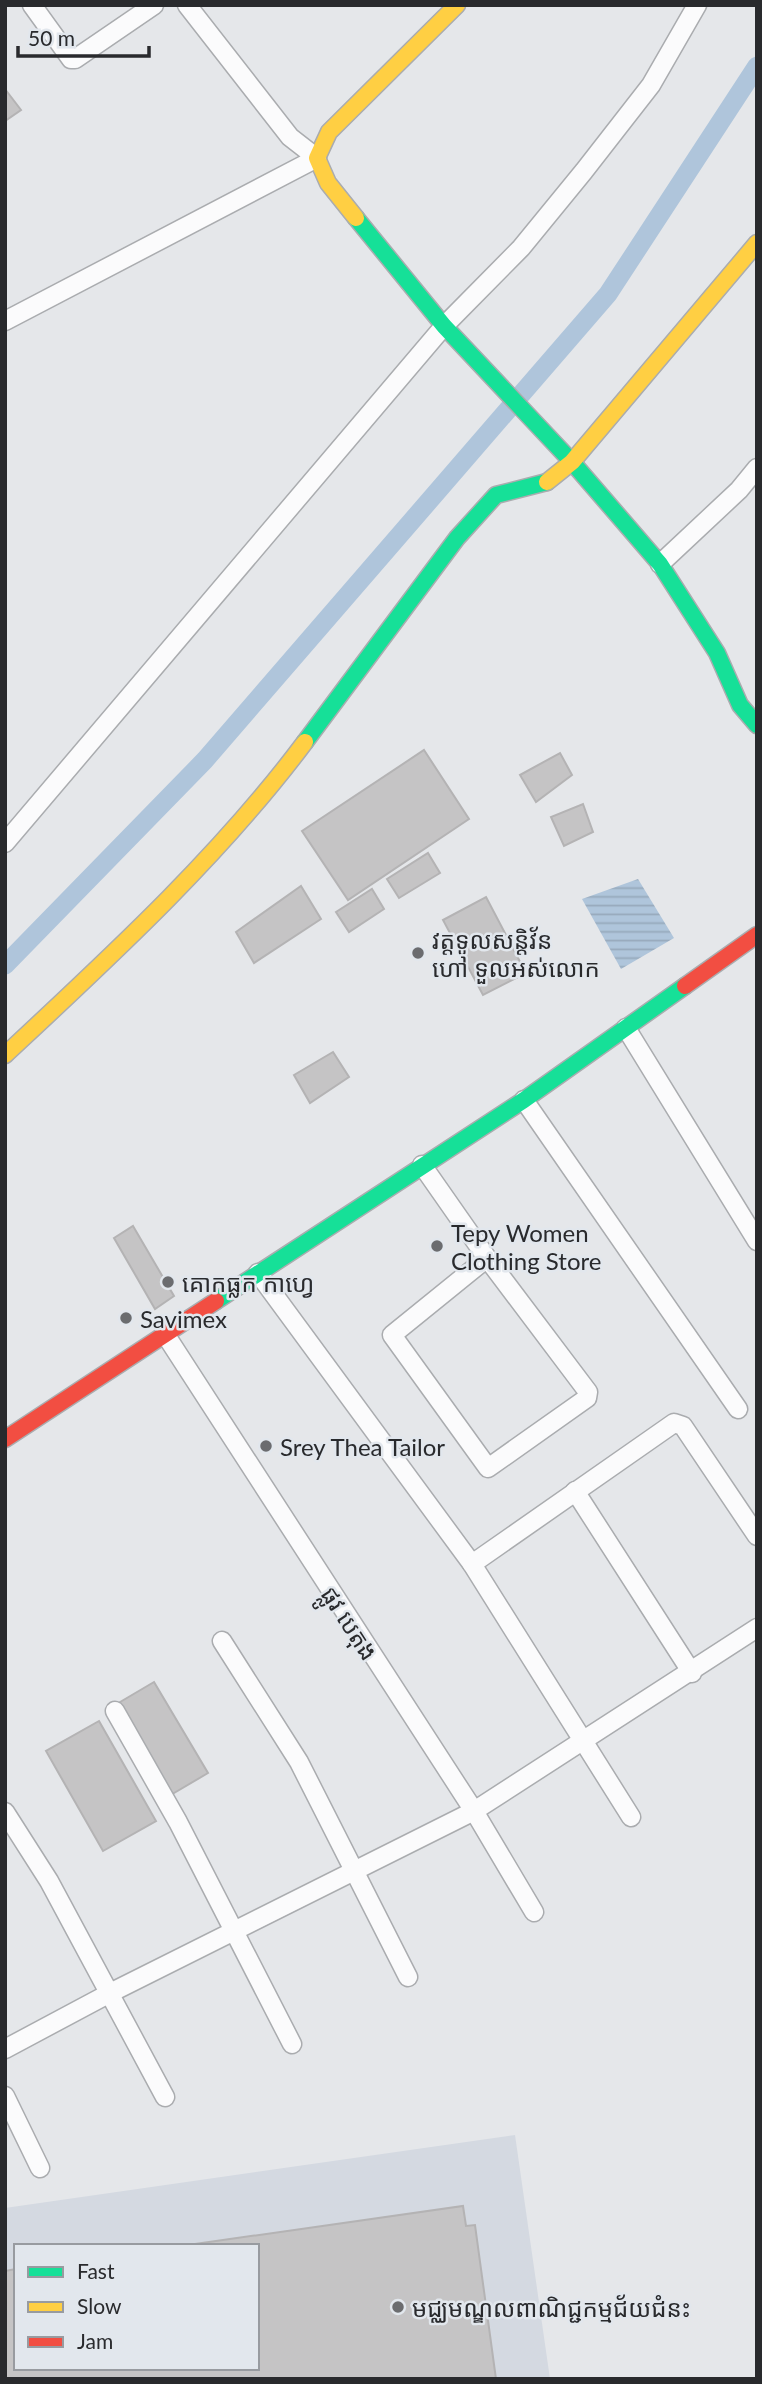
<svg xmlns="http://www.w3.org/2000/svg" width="762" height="2384" font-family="Lato,'Noto Sans Khmer',sans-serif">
	<defs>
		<pattern id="water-rules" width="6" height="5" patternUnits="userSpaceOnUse" patternTransform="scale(1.75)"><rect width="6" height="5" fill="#afc5db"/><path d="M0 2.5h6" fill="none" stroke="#97a9bc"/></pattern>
	</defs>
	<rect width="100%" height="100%" fill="#e5e7ea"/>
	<path fill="#d4d9e1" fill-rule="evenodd" d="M515,2135L550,2379H5V2208ZM16,2246H257V2368H16Z"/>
	<polygon fill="url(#water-rules)" points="638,879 674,938 621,969 582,899"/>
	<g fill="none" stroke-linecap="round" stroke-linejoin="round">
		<polyline stroke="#afc5db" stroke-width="19" points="5,965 205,760 608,294 757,66"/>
	</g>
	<g fill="#c5c4c5" stroke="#b4b3b4" stroke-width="2">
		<polygon points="5,89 21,110 5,121"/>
		<polygon points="424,750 469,819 348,900 302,831"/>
		<polygon points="560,753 572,775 536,802 520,775"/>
		<polygon points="583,804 593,832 564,846 551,817"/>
		<polygon points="428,853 440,873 399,898 387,879"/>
		<polygon points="301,886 321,919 254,963 236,932"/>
		<polygon points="372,889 384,909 349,932 336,912"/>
		<polygon points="486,897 526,973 483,995 443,920"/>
		<polygon points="333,1052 349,1077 310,1103 294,1075"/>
		<polygon points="133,1226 174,1296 155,1309 114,1238"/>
		<polygon points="154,1682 208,1773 169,1796 115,1705"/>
		<polygon points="99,1721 156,1821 103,1851 46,1751"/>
		<polygon points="463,2206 466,2226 475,2225 496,2379 5,2379 5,2271 16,2269 16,2368 257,2368 257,2246 181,2246"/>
	</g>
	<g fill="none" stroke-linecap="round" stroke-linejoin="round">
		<defs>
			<g id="street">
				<polyline points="32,5 71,59 75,59 154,5"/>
				<polyline points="5,321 317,158 290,137 187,5"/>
				<polyline points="660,564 739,490 757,468"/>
				<polyline points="5,843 444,326 521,248 584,171 651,85 697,5"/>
				<polyline points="626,1028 757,1241"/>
				<polyline points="524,1100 738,1409"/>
				<polyline points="422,1165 487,1258 588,1392 587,1398 488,1468 392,1335 487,1258"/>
				<polyline points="258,1273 472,1564 631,1817"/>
				<polyline points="165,1334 474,1811 534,1912"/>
				<polyline points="575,1491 692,1673"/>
				<polyline points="472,1564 674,1423 683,1426 757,1536"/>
				<polyline points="222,1641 299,1762 408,1977"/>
				<polyline points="115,1711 178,1822 292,2044"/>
				<polyline points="5,1812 49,1881 165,2097"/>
				<polyline points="5,2049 110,1993 474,1811 757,1628"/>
				<polyline points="5,2096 40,2168"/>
			</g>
			<g id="fast">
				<polyline points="356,218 444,326 572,462 660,564 717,653 740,705 757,725"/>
				<polyline points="305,742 457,538 496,495 547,482"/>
				<polyline points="216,1301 524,1100 685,986"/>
			</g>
			<g id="slow">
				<polyline points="356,218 328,183 317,158 329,132 457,5"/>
				<polyline points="547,482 572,462 757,243"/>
				<path d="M5,1055C110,957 219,857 305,742"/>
			</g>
			<g id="jam">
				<polyline points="685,986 757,935"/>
				<polyline points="5,1439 216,1301"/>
			</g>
		</defs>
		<use href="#street" stroke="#aaacaf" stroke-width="21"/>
		<use href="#fast" stroke="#aaacaf" stroke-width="19"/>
		<use href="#slow" stroke="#aaacaf" stroke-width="19"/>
		<use href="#jam" stroke="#aaacaf" stroke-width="19"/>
		<use href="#street" stroke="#fbfbfc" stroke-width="18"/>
		<use href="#fast" stroke="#16e098" stroke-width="16"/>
		<use href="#slow" stroke="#ffcf43" stroke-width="16"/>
		<use href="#jam" stroke="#f24e42" stroke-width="16"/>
	</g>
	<g fill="#6b6c6f" stroke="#e2e7ed" stroke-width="2.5">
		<circle cx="418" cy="953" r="7"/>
		<circle cx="437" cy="1246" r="7"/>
		<circle cx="168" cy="1282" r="7"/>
		<circle cx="126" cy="1318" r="7"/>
		<circle cx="266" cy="1446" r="7"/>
		<circle cx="398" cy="2307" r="7"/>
	</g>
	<g text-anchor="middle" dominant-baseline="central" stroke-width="5" stroke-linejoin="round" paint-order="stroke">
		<g font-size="24" fill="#292a2d" stroke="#e2e7ed" text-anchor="start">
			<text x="432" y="939">វត្តទូលសន្តិវ័ន<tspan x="432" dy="28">ហៅ ទួលអស់លោក</tspan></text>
			<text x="451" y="1232">Tepy Women<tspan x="451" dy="28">Clothing Store</tspan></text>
			<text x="182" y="1282">គោកធ្លក កាហ្វេ</text>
			<text x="140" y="1318">Savimex</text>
			<text x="280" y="1446">Srey Thea Tailor</text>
			<text x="412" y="2307">មជ្ឈមណ្ឌលពាណិជ្ជកម្មជ័យជំនះ</text>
		</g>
		<g font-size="24" fill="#292a2d" stroke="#e2e7ed">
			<text transform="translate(350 1623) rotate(57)">ផ្លូវ បេតុង</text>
		</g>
	</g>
	<rect width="762" height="2384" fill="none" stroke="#292a2d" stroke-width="14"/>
	<rect x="14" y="2244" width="245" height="126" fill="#e2e7ed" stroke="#989ba0" stroke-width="2"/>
	<rect x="28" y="2267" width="35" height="10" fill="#16e098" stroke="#989ba0" stroke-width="2"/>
	<text x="77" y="2279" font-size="21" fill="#292a2d">Fast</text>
	<rect x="28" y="2302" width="35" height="10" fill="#ffcf43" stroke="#989ba0" stroke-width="2"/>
	<text x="77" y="2314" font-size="21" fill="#292a2d">Slow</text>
	<rect x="28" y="2337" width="35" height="10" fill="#f24e42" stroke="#989ba0" stroke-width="2"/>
	<text x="77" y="2349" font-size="21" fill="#292a2d">Jam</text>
	<path d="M18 46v10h131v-10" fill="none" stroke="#292a2d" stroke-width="3.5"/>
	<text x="28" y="46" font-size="21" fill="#292a2d" stroke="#e2e7ed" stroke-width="5" paint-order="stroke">50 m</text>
</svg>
